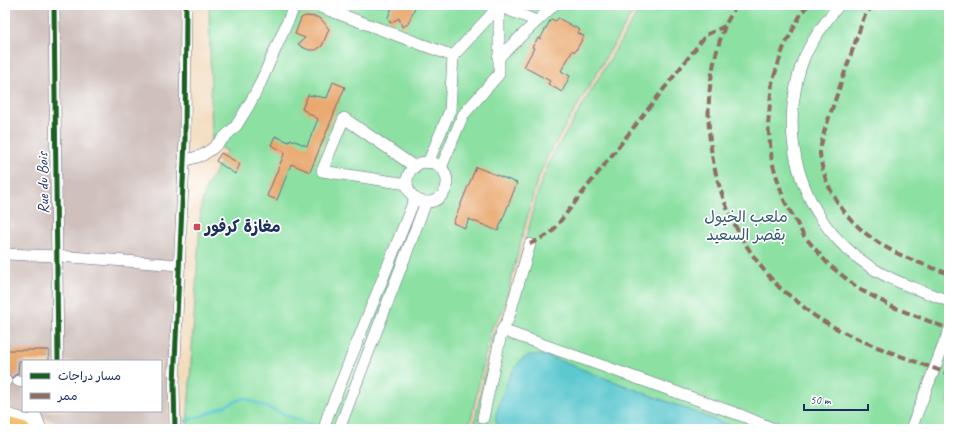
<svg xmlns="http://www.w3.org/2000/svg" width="954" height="434" font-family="Caveat,'Playpen Sans Arabic',sans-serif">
	<rect width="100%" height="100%" fill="#fff"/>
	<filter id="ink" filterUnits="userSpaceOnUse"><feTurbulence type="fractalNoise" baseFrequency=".025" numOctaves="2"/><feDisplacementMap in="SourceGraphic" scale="8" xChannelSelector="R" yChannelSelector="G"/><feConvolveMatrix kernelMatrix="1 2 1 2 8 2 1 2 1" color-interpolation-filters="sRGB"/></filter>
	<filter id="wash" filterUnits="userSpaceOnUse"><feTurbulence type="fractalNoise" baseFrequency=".012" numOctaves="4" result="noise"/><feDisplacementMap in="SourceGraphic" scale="16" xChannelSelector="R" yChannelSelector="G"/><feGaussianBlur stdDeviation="0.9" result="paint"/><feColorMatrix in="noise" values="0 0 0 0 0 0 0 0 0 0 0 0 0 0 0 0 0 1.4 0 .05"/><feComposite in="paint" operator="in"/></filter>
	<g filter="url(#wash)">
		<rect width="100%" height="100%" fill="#f2dbbd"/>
		<path fill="#cfc0bb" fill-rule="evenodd" d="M5,5H182L184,64L167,429H82L5,407ZM23,361H161V411H23Z"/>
		<g fill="#8be0a2" stroke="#538880">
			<polygon points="209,5 637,5 546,159 535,187 503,311 491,329 469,429 187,429 201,207 207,186 227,151 212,142"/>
			<polygon points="642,5 949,5 949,429 473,429 494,331 507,313 539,188 550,160"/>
		</g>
		<path fill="#5bc8cf" stroke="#3b7c96" d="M529,355H537L547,356L739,429H499L496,420V414C504,394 508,366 529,355Z"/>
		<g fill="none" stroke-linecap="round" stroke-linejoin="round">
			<g stroke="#5bc8cf" stroke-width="2.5">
				<polyline points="185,421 204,415 244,398 320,429"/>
				<polyline points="83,429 84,429"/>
				<polyline points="154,429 161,428"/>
				<polyline points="493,429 498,427"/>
			</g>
		</g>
		<g id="blocks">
			<g fill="#e9a76d">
				<polygon points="393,5 416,5 408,24 402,27 399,18 390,23 388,17"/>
				<polygon points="306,16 317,17 322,20 329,29 322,46 316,50 309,50 302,47 298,44 305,38 295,34 301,18"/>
				<polygon points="558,18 580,30 578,33 584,36 575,52 573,50 561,71 570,76 562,92 548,84 550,81 524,67 534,48 532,47 538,38 540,39 551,19 556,21"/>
				<polygon points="333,82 345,87 310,172 291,164 277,200 267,196 285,152 271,145 275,136 289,142 290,139 307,146 318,119 302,109 308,95 327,98"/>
				<polygon points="221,153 240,164 235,174 216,161"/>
				<polygon points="476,167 517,183 498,231 469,219 465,228 453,223"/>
				<polygon points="5,350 49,350 49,361 19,361 18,374 15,375 12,378 9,375 6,374"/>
			</g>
		</g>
	</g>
	<g filter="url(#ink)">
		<use href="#blocks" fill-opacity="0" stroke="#666b7f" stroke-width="1"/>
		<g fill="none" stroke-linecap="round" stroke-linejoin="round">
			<defs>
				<g id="minor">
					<polyline points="54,5 58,361"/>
					<polyline points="315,5 453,56"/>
					<polyline points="496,5 537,21"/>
					<path d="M839,5C825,22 813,38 804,58C798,72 795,89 793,105C787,169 815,230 869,266C893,282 922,291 949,301"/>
					<polyline points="498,58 554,5"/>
					<polyline points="184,161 203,155 213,148 236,126 249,105 259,86 295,5"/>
					<circle cx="427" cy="182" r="20"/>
					<polyline points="428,163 450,110 453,56 499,6"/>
					<polyline points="441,168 463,115 499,74 499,6"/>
					<polyline points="407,184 322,171 344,118 415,167"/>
					<polyline points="5,254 57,256 180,265"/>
					<polyline points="502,330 743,416 774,429"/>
					<polyline points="5,381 6,381"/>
					<polyline points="18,381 23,382"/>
					<polyline points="34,411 39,424"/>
					<polyline points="5,413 39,424 41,429"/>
					<polyline points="483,418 502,330 508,320 530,244"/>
					<polyline points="175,429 174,384 185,139 186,5"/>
					<polyline points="324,429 328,415 415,198"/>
					<polyline points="339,429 426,202"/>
					<polyline points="911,429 949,331"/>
				</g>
				<polyline id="major" points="5,424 23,429"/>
			</defs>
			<use href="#minor" stroke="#666b7f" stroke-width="12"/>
			<use href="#major" stroke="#666b7f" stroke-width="16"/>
			<g stroke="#666b7f" stroke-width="1.5" stroke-dasharray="1 3" stroke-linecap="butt">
				<polyline points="54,429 55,428 59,429"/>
				<polyline points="71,429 72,429"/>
			</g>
			<use href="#minor" stroke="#fff" stroke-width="11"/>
			<use href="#major" stroke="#f6c06b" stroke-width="14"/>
			<g stroke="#8d6e63" stroke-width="4" stroke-dasharray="8 4" stroke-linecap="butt">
				<path d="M736,5C733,12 728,19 725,26C690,116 712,219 780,288C786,293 793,298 799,303C805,308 811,314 818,318C856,342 907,358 949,374"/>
				<polyline points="808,5 802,12 783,49 772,83 768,125 772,162 784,200 804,236 828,264 859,289 893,307 949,329"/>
				<path d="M873,5L864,17L824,132C823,138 820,147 820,153C823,190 848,223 879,243C900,257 926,265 949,274"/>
				<polyline points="530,244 551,233 706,35 725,26"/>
			</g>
			<defs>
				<g id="cycleway">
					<polyline points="54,5 58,361"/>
					<polyline points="175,429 174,384 185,139 186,5"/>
				</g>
			</defs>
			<use href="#cycleway" stroke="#fff" stroke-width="8"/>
			<use href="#cycleway" stroke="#1b5e20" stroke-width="5"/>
		</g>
	</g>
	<rect fill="#d1495b" stroke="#fff" stroke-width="1.5" x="193" y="223" width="8" height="8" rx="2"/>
	<g text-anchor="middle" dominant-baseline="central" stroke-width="3.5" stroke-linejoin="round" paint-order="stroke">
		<g font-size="16" fill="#1b2f5e" stroke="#fff">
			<text transform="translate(43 183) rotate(-91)">Rue du Bois</text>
		</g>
		<g font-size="16" fill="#375b6f" stroke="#fff">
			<text x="746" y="217">ملعب الخيول<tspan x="746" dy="18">بقصر السعيد</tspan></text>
		</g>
		<g font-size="16" font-weight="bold" fill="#1b2f5e" stroke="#fff" text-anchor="start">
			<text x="205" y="227">مغازة كرفور</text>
		</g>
	</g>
	<rect width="954" height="434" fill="none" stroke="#fff" stroke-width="20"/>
	<rect x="22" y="360" width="140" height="52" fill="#ffffff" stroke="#a4acbf"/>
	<rect x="30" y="373" width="20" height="6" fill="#1b5e20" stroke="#a4acbf"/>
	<text x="58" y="380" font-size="12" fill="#1b2f5e">مسار دراجات</text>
	<rect x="30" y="393" width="20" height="6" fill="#8d6e63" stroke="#a4acbf"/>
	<text x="58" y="400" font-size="12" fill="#1b2f5e">ممر</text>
	<path d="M804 404v6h64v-6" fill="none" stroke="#1b2f5e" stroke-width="2"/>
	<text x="810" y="404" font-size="12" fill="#1b2f5e" stroke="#ffffff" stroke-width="3" paint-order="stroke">50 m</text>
</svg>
